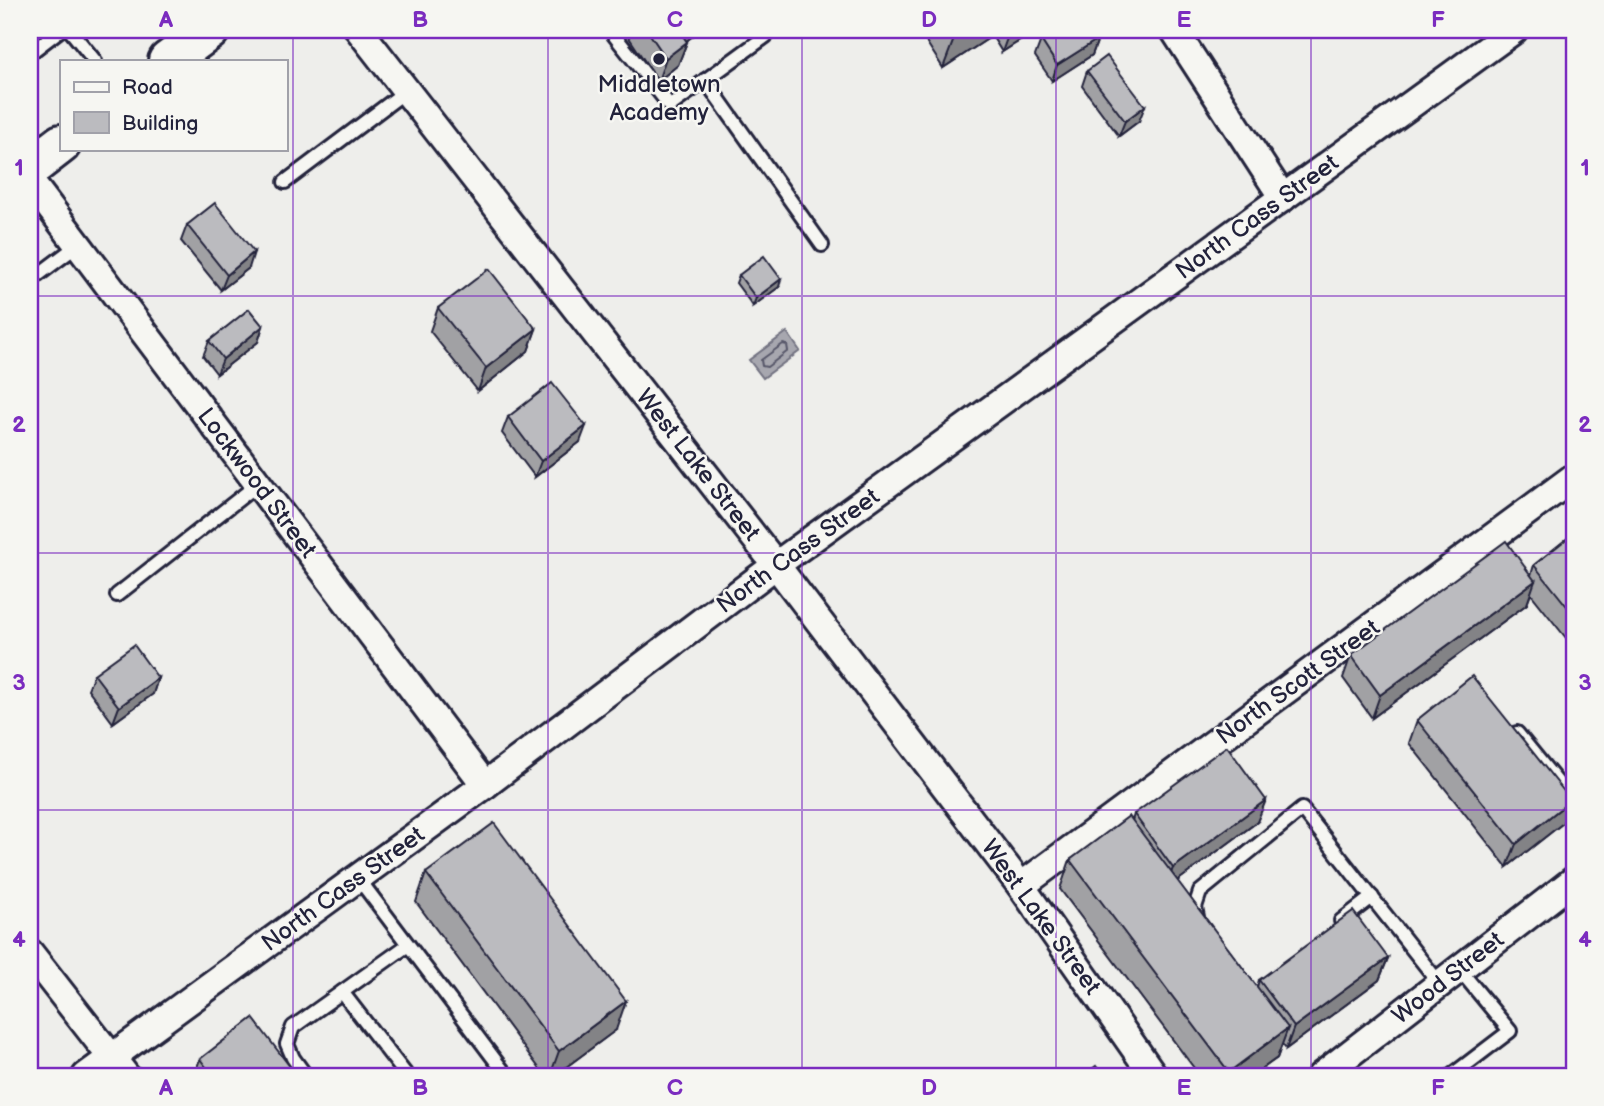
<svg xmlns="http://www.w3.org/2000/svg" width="1604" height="1106" font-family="'Balsamiq Sans',sans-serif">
	<rect width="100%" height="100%" fill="#eeeeeb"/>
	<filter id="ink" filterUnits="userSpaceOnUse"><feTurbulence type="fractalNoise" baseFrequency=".0143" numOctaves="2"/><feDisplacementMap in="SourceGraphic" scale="14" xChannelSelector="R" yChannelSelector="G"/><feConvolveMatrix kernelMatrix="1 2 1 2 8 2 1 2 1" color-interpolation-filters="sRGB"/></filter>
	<g filter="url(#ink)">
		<polygon fill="#a7a7af" stroke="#727281" stroke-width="2" points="787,332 800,351 763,378 749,360"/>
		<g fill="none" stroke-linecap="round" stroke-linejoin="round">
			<polygon stroke="#575769" stroke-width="2" points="783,344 787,345 788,351 767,367 762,366 761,360"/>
			<defs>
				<g id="service">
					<polyline points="70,30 95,61"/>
					<polyline points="610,30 670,106 766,36 762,30"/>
					<polyline points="30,53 60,30"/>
					<polyline points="705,80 822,245"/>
					<polyline points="285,182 406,91"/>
					<polyline points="30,281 78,245"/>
					<polyline points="117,595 258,484"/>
					<polyline points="1517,733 1574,803"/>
					<polyline points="358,878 507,1076"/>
					<polyline points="1341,921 1372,897"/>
					<polyline points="1198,922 1195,907 1200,892 1302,809 1440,984"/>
					<polyline points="342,992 407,1076"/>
					<polyline points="306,1076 293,1058 287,1044 293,1027 408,945"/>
					<polyline points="1451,1076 1510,1031 1459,969"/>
				</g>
				<g id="minor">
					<polyline points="359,30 776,565 1021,886 1154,1076"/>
					<polyline points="1174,30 1283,198"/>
					<polyline points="30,181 485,785"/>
					<polyline points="1021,886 1574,477"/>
					<polyline points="30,953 126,1076"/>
					<polyline points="86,1076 485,785 776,565 1514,30"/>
					<polyline points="1321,1076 1574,880"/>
				</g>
				<g id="primary">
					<polyline points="168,61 210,30"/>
					<polyline points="30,168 61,144"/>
				</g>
			</defs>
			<use href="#service" stroke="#22223b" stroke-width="18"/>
			<use href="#minor" stroke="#22223b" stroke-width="32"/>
			<use href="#primary" stroke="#22223b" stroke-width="44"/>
			<use href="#service" stroke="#f6f6f2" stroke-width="12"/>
			<use href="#minor" stroke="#f6f6f2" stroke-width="26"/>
			<use href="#primary" stroke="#f6f6f2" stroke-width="38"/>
		</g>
		<g fill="#a1a1a4" stroke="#22223b" stroke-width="2">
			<polygon points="624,30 701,30 686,41 687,42 678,65 658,81"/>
			<polygon points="921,30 1037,30 1002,52 992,36 943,68 920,32"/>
			<polygon points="1098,39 1092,55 1052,81 1035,56 1041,40"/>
			<polygon points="1087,71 1139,121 1119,136 1082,86"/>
			<polygon points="187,225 249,268 221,290 181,241"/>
			<polygon points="739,275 779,287 753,306 736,283"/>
			<polygon points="438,308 536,329 528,351 478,391 430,331"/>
			<polygon points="263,326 258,342 217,374 203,356 209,341"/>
			<polygon points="508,417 580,442 535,477 502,433"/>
			<polygon points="1574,533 1574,648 1531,594 1527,604 1372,718 1343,678 1351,655 1531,575 1534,565"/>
			<polygon points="94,674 158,678 153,694 113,723 88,689"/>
			<polygon points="1417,720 1563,823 1507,867 1409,743"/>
			<polygon points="1134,814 1257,822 1177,881 1257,987 1259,980 1388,958 1379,980 1286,1049 1282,1044 1277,1058 1252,1076 1200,1076 1060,889 1070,860 1132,821"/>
			<polygon points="426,873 616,1030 554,1076 545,1076 416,902"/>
			<polygon points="200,1059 297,1076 194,1076"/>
		</g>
		<g fill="#838386" stroke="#22223b" stroke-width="2">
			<polygon points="678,30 701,30 670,53"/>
			<polygon points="968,30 994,30 992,36 943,68 954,39"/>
			<polygon points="1010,30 1037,30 1002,52"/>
			<polygon points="1098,39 1092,55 1052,81 1057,65"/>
			<polygon points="687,42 678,65 658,81 666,58"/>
			<polygon points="1145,106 1139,121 1119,136 1125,121"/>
			<polygon points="254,252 249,268 221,290 227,275"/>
			<polygon points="781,279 779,287 753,306 756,298"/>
			<polygon points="263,326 258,342 217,374 223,359"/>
			<polygon points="536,329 528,351 478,391 486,368"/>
			<polygon points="586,426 580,442 535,477 541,461"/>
			<polygon points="1535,581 1527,604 1372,718 1380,695"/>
			<polygon points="158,678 153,694 113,723 119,707"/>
			<polygon points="1266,800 1257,822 1165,890 1173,868"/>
			<polygon points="1571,800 1563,823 1507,867 1516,844"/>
			<polygon points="1388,958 1379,980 1286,1049 1294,1027"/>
			<polygon points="626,1001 616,1030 554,1076 550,1076 559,1051"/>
			<polygon points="1288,1028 1277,1058 1252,1076 1228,1076 1229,1072"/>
		</g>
		<g fill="#bbbbbf" stroke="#22223b" stroke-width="2">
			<polygon points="647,30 679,30 687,42 666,58"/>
			<polygon points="948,30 968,30 954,39"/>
			<polygon points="1058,30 1092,30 1098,39 1057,65 1041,40"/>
			<polygon points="1107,56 1145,106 1125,121 1087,71"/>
			<polygon points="215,203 254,252 227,275 187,225"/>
			<polygon points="764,256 781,279 756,298 739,275"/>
			<polygon points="489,269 536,329 486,368 438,308"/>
			<polygon points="249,309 263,326 223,359 209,341"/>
			<polygon points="552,383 586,426 541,461 508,417"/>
			<polygon points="1574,533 1574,615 1534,565"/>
			<polygon points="1506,541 1535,581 1380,695 1351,655"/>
			<polygon points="134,645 158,678 119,707 94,674"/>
			<polygon points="1472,676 1571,800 1516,844 1417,720"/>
			<polygon points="1227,746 1266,800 1173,868 1134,814"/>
			<polygon points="1129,816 1288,1028 1229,1072 1070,860"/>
			<polygon points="494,823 626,1001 559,1051 426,873"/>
			<polygon points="1353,911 1388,958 1294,1027 1259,980"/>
			<polygon points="253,1018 297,1076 213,1076 200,1059"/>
			<polygon points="1096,1066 1104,1076 1083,1076"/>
		</g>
	</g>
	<path fill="none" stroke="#7b2cbf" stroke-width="2" stroke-opacity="0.55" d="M293,30V1076M548,30V1076M802,30V1076M1056,30V1076M1311,30V1076M30,296H1574M30,553H1574M30,810H1574"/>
	<circle fill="#22223b" stroke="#f6f6f2" stroke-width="2.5" cx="659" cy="59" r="7"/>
	<g text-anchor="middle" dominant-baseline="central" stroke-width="5" stroke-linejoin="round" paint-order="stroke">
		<g font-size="24" fill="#22223b" stroke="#f6f6f2">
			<text x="659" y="84">Middletown<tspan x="659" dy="28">Academy</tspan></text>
		</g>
		<g font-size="24" fill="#22223b" stroke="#f6f6f2">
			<text transform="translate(1257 217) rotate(-36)">North Cass Street</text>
			<text transform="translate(698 465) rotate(52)">West Lake Street</text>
			<text transform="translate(257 483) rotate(53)">Lockwood Street</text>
			<text transform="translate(798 551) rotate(-36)">North Cass Street</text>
			<text transform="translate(1298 682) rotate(-36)">North Scott Street</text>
			<text transform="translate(343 889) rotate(-36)">North Cass Street</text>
			<text transform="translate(1041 917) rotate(54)">West Lake Street</text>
			<text transform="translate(1448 978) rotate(-38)">Wood Street</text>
		</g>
	</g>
	<rect width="1604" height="1106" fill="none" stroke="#f6f6f2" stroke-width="77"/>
	<rect x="60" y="60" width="228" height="91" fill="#f6f6f2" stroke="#a1a1a9" stroke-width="2"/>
	<rect x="74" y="82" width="35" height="10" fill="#f6f6f2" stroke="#a1a1a9" stroke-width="2"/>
	<text x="122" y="94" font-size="21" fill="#22223b">Road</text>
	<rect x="74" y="112" width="35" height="21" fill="#bbbbbf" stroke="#a1a1a9" stroke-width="2"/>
	<text x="122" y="130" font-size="21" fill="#22223b">Building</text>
	<rect x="38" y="38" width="1528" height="1030" fill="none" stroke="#7b2cbf" stroke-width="2.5"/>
	<g font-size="23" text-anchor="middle" font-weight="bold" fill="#7b2cbf">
		<text x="166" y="27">A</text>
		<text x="420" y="27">B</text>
		<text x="675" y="27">C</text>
		<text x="929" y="27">D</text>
		<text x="1184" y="27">E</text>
		<text x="1438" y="27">F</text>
		<text x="19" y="175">1</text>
		<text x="1585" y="175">1</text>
		<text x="19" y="432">2</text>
		<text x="1585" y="432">2</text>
		<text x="19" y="690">3</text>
		<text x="1585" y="690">3</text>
		<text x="19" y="947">4</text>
		<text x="1585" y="947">4</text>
		<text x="166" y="1095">A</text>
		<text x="420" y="1095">B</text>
		<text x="675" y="1095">C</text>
		<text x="929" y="1095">D</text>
		<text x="1184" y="1095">E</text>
		<text x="1438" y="1095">F</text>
	</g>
</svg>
